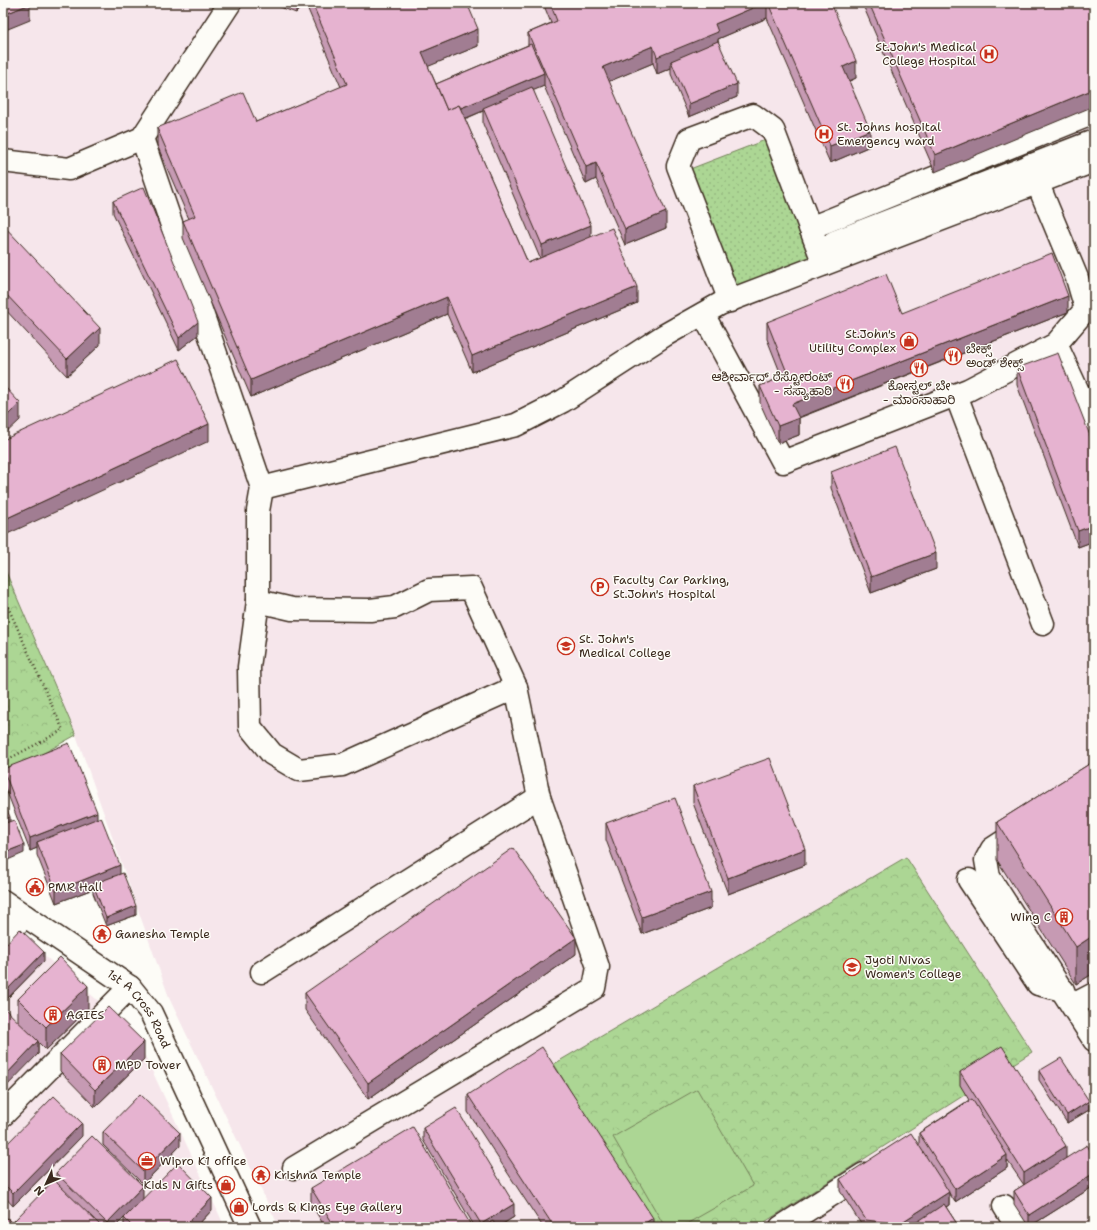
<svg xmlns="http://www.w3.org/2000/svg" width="1097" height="1230" font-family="'Shantell Sans','Noto Sans Kannada',sans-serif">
	<defs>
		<pattern id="grass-dots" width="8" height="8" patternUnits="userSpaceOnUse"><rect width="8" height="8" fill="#acd694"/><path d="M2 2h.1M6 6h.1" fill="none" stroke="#95b87f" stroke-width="1.8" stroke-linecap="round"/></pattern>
		<pattern id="park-crowns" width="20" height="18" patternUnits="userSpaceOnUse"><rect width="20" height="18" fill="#acd694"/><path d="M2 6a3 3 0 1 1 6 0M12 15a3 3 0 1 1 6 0" fill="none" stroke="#95b87f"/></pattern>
	</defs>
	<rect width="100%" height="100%" fill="#fdfcf7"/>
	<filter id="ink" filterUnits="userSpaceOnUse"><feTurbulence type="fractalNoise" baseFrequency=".025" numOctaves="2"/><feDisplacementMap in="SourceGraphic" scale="8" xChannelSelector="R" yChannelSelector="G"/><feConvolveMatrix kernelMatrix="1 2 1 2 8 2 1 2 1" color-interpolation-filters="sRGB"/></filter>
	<g filter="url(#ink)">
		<g fill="#f6e6eb">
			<polygon points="3,3 1094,3 1094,1227 279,1227 170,1000 76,735 3,565"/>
			<polygon points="27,941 133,1030 225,1227 3,1227 3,963"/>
		</g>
		<polygon fill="url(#grass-dots)" stroke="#748059" points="773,137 822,263 739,295 690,169"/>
		<g fill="url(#park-crowns)" stroke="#748059">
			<polygon points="3,565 76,735 3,776"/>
			<polygon points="906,857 1032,1052 757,1227 652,1227 554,1064"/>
		</g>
		<polygon fill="#acd694" stroke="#748059" points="697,1089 753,1186 681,1227 665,1227 613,1137"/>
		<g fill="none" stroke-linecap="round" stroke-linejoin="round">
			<defs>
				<g id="minor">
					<polyline points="142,138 262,488 258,511 258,601 249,667 250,727 272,754 299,770 342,765 516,687 539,797 598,967 594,988 294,1168"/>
					<polyline points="3,161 69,169 142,138 230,3"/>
					<polyline points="810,228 1094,113"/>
					<polyline points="824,264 834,242 1094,141"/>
					<polyline points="730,301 678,166 689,139 753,115 773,130 824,264"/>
					<polyline points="703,314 783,462 968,390 1056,344 1086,309 1077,278 1030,165"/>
					<polyline points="1056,344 1094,426"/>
					<polyline points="956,395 1043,624"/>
					<polyline points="262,488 516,425 563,401 665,335 720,304 1094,161"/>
					<polyline points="258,601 292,609 370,610 395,607 429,590 471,588 516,687"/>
					<polyline points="1021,830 992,849 986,860 989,877 1094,1040"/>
					<polyline points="969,880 1038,984 1063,990"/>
					<path id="s1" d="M3,901L130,987L151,1013L250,1227"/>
					<polyline points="3,937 25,916"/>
					<polyline points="262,972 539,797"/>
					<polyline points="1073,1005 1094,994"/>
					<polyline points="3,1115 130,987"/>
					<polyline points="1004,1206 1017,1227"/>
					<polyline points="781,1227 864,1174"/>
				</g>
			</defs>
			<use href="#minor" stroke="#3b2a1e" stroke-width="25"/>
			<g stroke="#3b2a1e" stroke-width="2.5" stroke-dasharray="1 3" stroke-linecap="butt">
				<polyline points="3,596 63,730 3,762"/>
				<polyline points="3,606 6,602"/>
			</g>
			<use href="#minor" stroke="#fdfcf7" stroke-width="22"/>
		</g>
		<g fill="#c69ab3" stroke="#3b2a1e" fill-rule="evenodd">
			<polygon points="270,3 304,3 296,13"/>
			<path d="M307,3H467L478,46L428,66L436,84L528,45V33L551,23L543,3H831L856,78L849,81L870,146L830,163L767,18L718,39V41L737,97L689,117L671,74V68L657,74L653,63L609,81L666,228L625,245L596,179L586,184L544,86L533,90L591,237L637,303L472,372L447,314L251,397L183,238V221L189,219L157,145V128L256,122L341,87L307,7ZM483,111V124L540,258L528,263L465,119Z"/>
			<polygon points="862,3 1094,3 935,172"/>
			<polygon points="113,201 198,335 179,350 113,213"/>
			<polygon points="3,225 100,345 67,376 3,307"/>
			<polygon points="1068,312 799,418 799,435 778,443 760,403 760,386 782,377 767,339 767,322 902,313"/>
			<polygon points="1017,368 1094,446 1094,541 1078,547 1017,385"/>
			<polygon points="831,472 936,569 871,593 831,488"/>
			<polygon points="1094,761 1094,973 1076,984 997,860 997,822"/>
			<polygon points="3,769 97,818 120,874 136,915 106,926 93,893 93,889 56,903 37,855 37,848 30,851 3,782"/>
			<polygon points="693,786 805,865 728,894 693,803"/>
			<polygon points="606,823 711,908 642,934 606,840"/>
			<polygon points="3,947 44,961 4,1002 3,1000"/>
			<polygon points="576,954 368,1099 305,1010 305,993"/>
			<polygon points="18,999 88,1009 46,1050 38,1042 38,1054 18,1022"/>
			<polygon points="60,1054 144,1059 95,1107 60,1071"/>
			<polygon points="1039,1071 1089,1110 1067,1123 1039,1080"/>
			<polygon points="960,1072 1066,1158 1094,1156 1094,1186 1029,1227 1014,1204 1014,1191 1024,1185 1007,1160 1007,1168 955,1202 949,1193 949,1205 946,1207 959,1227 863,1227 840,1191 840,1179 919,1145 919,1133 969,1100 960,1085"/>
			<polygon points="468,1095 653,1227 543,1227 468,1112"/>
			<polygon points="423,1128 514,1217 498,1227 475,1227 423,1140"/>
			<polygon points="103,1132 180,1146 143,1184 103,1145"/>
			<polygon points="82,1136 13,1206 3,1195 3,1148"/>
			<polygon points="56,1173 143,1199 212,1210 196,1227 124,1227 124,1218 115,1227 3,1227 14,1226 14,1221 56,1182"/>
			<polygon points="311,1188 472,1227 325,1227 311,1204"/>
		</g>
		<g fill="#a17d92" stroke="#3b2a1e">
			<polygon points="296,3 304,3 296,13"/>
			<polygon points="764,3 767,3 767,18 718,39 718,48 671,61 671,68 657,74 657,57 715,24"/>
			<polygon points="30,4 30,20 3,31 3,15"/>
			<polygon points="478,29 478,46 422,69 422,52"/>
			<polygon points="653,46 653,63 603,84 603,67"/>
			<polygon points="856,61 856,78 843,84 843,67"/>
			<polygon points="544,73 544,86 485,111 483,108 483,111 447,126 447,114"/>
			<polygon points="737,84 737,97 689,117 689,104"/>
			<polygon points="1094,89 1094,106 935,172 935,155"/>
			<polygon points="870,130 870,146 830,163 830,146"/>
			<polygon points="596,163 596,179 586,184 586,167"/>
			<polygon points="666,212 666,228 625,245 625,229"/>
			<polygon points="591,225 591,241 542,262 542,245"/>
			<polygon points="637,287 637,303 472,372 472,356"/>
			<polygon points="1068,296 1068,312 792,420 792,404"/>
			<polygon points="447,297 447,314 251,397 251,380"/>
			<polygon points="198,322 198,335 179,350 179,338"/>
			<polygon points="100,328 100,345 67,376 67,359"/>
			<polygon points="20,403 20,420 3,436 3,420"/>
			<polygon points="799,418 799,435 778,443 778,426"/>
			<polygon points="209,424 209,441 3,536 3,520"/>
			<polygon points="1094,525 1094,541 1078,547 1078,531"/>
			<polygon points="936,553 936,569 871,593 871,577"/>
			<polygon points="97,812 97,824 37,842 37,848 30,851 30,838"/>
			<polygon points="10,817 10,826 3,829 3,820"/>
			<polygon points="24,845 24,853 3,862 3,853"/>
			<polygon points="805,849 805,865 728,894 728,878"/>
			<polygon points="120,865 120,878 93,884 93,889 56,903 56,891"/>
			<polygon points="711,892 711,908 642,934 642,917"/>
			<polygon points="136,906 136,915 106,926 106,918"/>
			<polygon points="1094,935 1094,973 1076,984 1076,947"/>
			<polygon points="576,938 576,954 368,1099 368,1083"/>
			<polygon points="44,952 44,961 4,1002 4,993"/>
			<polygon points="88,986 88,1009 46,1050 46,1027"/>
			<polygon points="38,1041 38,1054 3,1090 3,1078"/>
			<polygon points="144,1042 144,1059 95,1107 95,1090"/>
			<polygon points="1089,1101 1089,1110 1067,1123 1067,1115"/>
			<polygon points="82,1123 82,1136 13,1206 13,1193"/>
			<polygon points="180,1133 180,1146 143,1184 143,1171"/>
			<polygon points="1066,1146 1066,1159 1024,1186 1024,1173"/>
			<polygon points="1007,1155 1007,1168 955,1202 955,1189"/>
			<polygon points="1094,1173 1094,1186 1029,1227 1029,1215"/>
			<polygon points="143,1186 143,1199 115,1227 107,1227 107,1223"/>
			<polygon points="949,1192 949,1205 915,1226 914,1224 914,1227 899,1227 899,1224"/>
			<polygon points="212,1198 212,1210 196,1227 184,1227"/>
			<polygon points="514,1204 514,1217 498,1227 481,1227 481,1224"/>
			<polygon points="653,1218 653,1227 639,1227"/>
		</g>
		<g fill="#e6b3d0" stroke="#3b2a1e">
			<polygon points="3,3 30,3 30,4 3,15"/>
			<polygon points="312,3 467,3 478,29 422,52 447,110 459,105 528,263 612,228 637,287 472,356 447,297 251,380 183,221 195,216 157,128 243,92 256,122 347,84"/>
			<polygon points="550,3 764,3 715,24 718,32 657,57 653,46 603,67 666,212 625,229 596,163 586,167 528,33 557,21"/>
			<polygon points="768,3 831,3 856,61 843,67 870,130 830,146"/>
			<polygon points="869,3 1094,3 1094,89 935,155"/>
			<polygon points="718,41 737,84 689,104 671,61"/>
			<polygon points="531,44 544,73 461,108 459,105 447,110 436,84"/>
			<polygon points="532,87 591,225 542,245 483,108"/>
			<polygon points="144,187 198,322 179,338 113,201"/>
			<polygon points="3,225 100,328 67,359 3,291"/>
			<polygon points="1052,253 1068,296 792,404 799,418 778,426 760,386 788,375 767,322 886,274 902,313"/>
			<polygon points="1058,353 1094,446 1094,525 1078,531 1017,368"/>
			<polygon points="178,359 209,424 3,520 3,440"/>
			<polygon points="3,385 20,403 3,420"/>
			<polygon points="895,447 936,553 871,577 831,472"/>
			<polygon points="69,743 97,812 30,838 3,769"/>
			<polygon points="770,758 805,849 728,878 693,786"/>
			<polygon points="1094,761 1094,935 1076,947 997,822"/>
			<polygon points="675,798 711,892 642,917 606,823"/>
			<polygon points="3,800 10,817 3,820"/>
			<polygon points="101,817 120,865 56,891 37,842"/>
			<polygon points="14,820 24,845 3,853 3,824"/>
			<polygon points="513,848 576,938 368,1083 305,993"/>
			<polygon points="123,873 136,906 106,918 93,884"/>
			<polygon points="20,929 44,952 4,993 3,992 3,947"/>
			<polygon points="60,957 88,986 46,1027 18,999"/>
			<polygon points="3,1007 38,1041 3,1078"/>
			<polygon points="108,1007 144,1042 95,1090 60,1054"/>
			<polygon points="1002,1046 1066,1146 1024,1173 960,1072"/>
			<polygon points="542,1047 653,1218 639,1227 554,1227 468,1095"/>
			<polygon points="1061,1058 1089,1101 1067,1115 1039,1071"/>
			<polygon points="140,1094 180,1133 143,1171 103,1132"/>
			<polygon points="54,1096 82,1123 13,1193 3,1183 3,1148"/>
			<polygon points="972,1099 1007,1155 955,1189 919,1133"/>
			<polygon points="456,1108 514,1204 481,1224 423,1128"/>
			<polygon points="413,1127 472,1227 335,1227 311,1188"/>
			<polygon points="911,1133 949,1192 899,1224 866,1220 840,1179"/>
			<polygon points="92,1136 143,1186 107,1223 56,1173"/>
			<polygon points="1087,1145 1094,1156 1094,1173 1029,1215 1014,1191"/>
			<polygon points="178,1163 212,1198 184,1227 133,1227 124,1218"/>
			<polygon points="54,1180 102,1227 21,1227 14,1221"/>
			<polygon points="944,1204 959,1227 916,1227 914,1224"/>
			<polygon points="3,1214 16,1227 3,1227"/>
			<polygon points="493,1221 496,1227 483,1227"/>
			<polygon points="205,1225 208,1227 203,1227"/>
		</g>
	</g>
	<defs>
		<symbol id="hospital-ring" viewBox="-11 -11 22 22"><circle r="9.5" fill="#fdfcf7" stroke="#c8321e" stroke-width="1.5"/><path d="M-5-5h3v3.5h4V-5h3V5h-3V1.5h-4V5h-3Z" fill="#c8321e"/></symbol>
		<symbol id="shop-ring" viewBox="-11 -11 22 22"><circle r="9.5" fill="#fdfcf7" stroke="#c8321e" stroke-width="1.5"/><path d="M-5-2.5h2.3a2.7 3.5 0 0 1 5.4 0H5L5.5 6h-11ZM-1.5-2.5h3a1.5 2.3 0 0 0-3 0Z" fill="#c8321e"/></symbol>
		<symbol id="restaurant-ring" viewBox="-11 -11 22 22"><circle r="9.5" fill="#fdfcf7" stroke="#c8321e" stroke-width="1.5"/><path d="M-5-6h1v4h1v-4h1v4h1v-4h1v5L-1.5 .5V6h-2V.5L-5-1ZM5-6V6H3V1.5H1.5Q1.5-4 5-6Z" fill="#c8321e"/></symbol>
		<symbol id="parking-ring" viewBox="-11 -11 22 22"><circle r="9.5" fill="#fdfcf7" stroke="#c8321e" stroke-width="1.5"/><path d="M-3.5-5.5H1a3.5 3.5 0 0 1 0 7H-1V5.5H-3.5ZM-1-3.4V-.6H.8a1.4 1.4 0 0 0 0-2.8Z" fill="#c8321e"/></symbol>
		<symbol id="university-ring" viewBox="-11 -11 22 22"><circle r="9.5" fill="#fdfcf7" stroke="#c8321e" stroke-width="1.5"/><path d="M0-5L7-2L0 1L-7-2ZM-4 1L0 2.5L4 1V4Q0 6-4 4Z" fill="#c8321e"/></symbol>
		<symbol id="civic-ring" viewBox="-11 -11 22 22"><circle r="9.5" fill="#fdfcf7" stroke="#c8321e" stroke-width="1.5"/><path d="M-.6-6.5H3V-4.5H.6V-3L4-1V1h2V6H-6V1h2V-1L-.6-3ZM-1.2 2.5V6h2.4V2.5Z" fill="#c8321e"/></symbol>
		<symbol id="building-ring" viewBox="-11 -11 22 22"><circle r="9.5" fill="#fdfcf7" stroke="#c8321e" stroke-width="1.5"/><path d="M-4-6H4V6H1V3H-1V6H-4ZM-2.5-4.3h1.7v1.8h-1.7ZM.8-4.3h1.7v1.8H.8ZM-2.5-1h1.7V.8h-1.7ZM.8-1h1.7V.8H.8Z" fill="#c8321e"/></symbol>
		<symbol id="temple-ring" viewBox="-11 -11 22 22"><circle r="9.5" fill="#fdfcf7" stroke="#c8321e" stroke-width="1.5"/><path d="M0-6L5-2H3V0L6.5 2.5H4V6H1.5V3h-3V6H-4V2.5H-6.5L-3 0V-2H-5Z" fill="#c8321e"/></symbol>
		<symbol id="office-ring" viewBox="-11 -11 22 22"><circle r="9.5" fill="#fdfcf7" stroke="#c8321e" stroke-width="1.5"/><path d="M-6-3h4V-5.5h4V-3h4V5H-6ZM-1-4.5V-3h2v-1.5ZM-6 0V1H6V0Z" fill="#c8321e"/></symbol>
	</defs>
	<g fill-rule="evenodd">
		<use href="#hospital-ring" x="979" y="44" width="20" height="20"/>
		<use href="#hospital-ring" x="814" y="124" width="20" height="20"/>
		<use href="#shop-ring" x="899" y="331" width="20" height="20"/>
		<use href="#restaurant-ring" x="943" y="346" width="20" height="20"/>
		<use href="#restaurant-ring" x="909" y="358" width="20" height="20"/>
		<use href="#restaurant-ring" x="835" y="374" width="20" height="20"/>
		<use href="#parking-ring" x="590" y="577" width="20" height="20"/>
		<use href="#university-ring" x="556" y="636" width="20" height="20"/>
		<use href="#civic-ring" x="25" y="877" width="20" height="20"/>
		<use href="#building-ring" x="1054" y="907" width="20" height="20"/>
		<use href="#temple-ring" x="92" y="924" width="20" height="20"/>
		<use href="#university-ring" x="842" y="957" width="20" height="20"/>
		<use href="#building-ring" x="43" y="1005" width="20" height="20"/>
		<use href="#building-ring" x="92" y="1055" width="20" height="20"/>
		<use href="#office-ring" x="137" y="1151" width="20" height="20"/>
		<use href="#temple-ring" x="251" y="1165" width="20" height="20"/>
		<use href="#shop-ring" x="216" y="1175" width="20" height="20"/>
		<use href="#shop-ring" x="229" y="1197" width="20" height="20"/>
	</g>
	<g text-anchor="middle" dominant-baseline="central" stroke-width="3" stroke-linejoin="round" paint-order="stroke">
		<g font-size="12" fill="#3b2a1e" stroke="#fdfcf7" text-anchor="start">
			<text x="976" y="47" text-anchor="end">St.John's Medical<tspan x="976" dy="14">College Hospital</tspan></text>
			<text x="837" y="127">St. Johns hospital<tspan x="837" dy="14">Emergency ward</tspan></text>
			<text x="896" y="334" text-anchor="end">St.John's<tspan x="896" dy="14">Utility Complex</tspan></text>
			<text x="966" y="349">ಬೇಕ್ಸ್<tspan x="966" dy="14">ಅಂಡ್ ಶೇಕ್ಸ್</tspan></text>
			<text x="832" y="377" text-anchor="end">ಆಶೀರ್ವಾದ್ ರೆಸ್ಟೋರಂಟ್<tspan x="832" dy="14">- ಸಸ್ಯಾಹಾರಿ</tspan></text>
			<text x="919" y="386" text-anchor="middle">ಕೋಸ್ಟಲ್ ಬೇ<tspan x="919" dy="14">- ಮಾಂಸಾಹಾರಿ</tspan></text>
			<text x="613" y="580">Faculty Car Parking,<tspan x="613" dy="14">St.John's Hospital</tspan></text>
			<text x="579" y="639">St. John's<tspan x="579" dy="14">Medical College</tspan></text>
			<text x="48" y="887">PMR Hall</text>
			<text x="1051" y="917" text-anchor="end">Wing C</text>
			<text x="115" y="934">Ganesha Temple</text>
			<text x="865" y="960">Jyoti Nivas<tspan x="865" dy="14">Women's College</tspan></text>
			<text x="66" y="1015">AGIES</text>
			<text x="115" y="1065">MPD Tower</text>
			<text x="160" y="1161">Wipro K1 office</text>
			<text x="274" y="1175">Krishna Temple</text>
			<text x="213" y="1185" text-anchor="end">Kids N Gifts</text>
			<text x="252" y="1207">Lords &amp; Kings Eye Gallery</text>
		</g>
		<g font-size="12" fill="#3b2a1e" stroke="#fdfcf7">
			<text stroke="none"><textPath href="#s1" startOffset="176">1st A Cross Road</textPath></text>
		</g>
	</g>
	<rect width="1097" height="1230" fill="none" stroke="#fdfcf7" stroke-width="16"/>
	<rect x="8" y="8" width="1081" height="1214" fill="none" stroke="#3b2a1e" stroke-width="1.5" filter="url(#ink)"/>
	<g transform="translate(46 1184) rotate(226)" stroke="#fdfcf7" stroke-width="3" paint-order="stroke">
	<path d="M0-3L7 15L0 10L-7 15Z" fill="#3b2a1e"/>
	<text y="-6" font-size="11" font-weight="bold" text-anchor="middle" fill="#3b2a1e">N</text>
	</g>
</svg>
